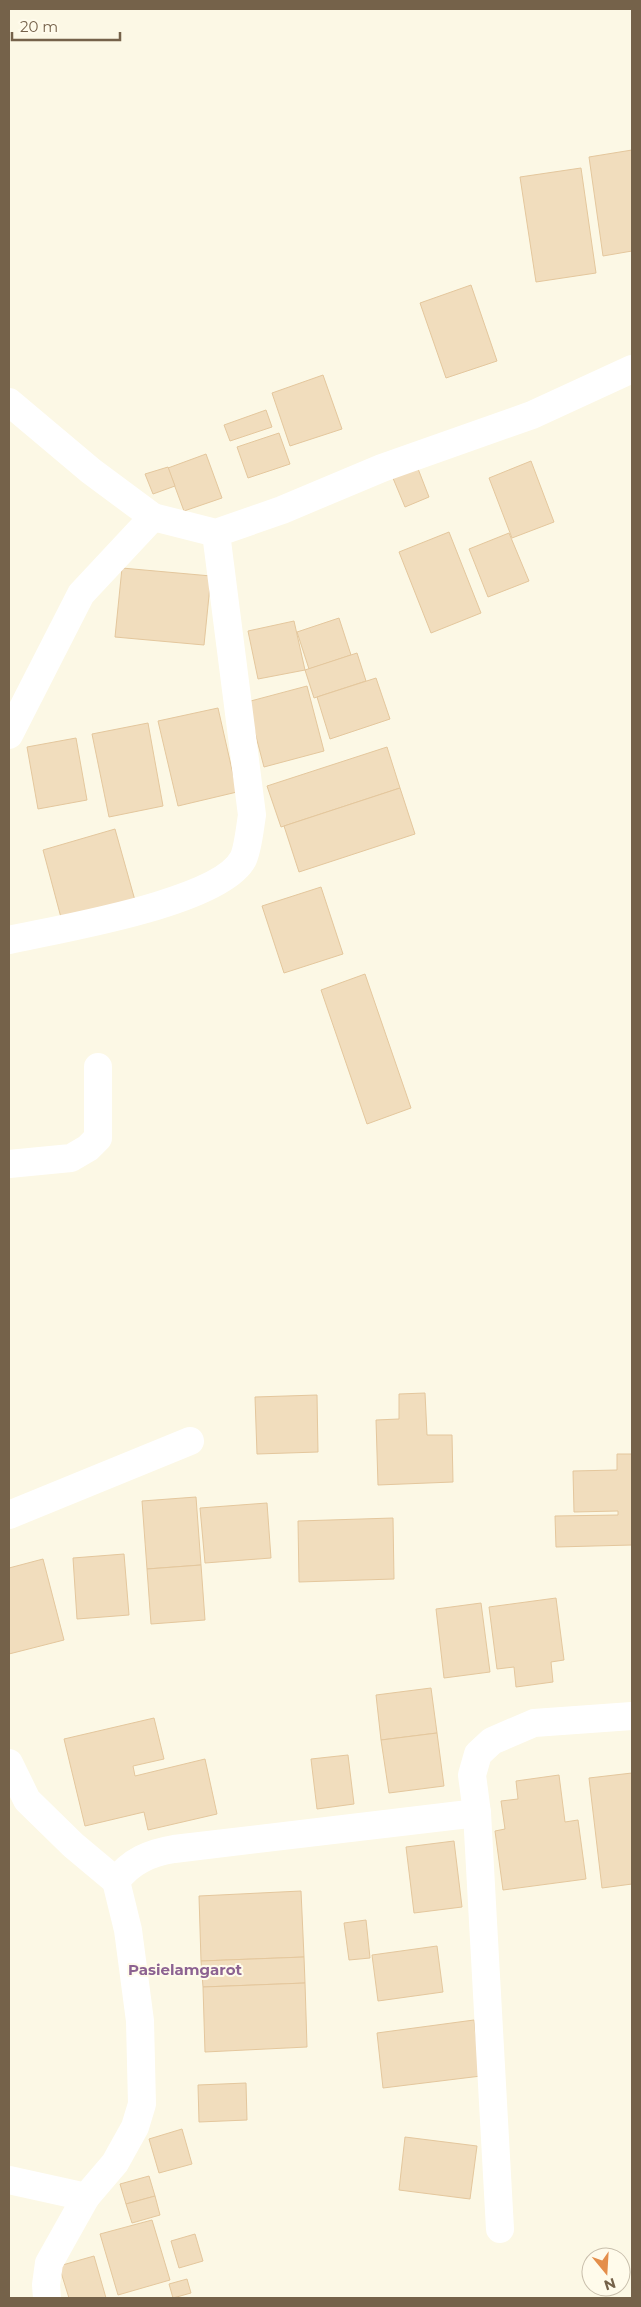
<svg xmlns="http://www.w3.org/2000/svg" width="641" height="2307" font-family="Montserrat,sans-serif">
	<rect width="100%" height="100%" fill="#fcf8e5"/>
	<g fill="#f1ddbd" stroke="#e4c79d">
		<polygon points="632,150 632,251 603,256 589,157"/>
		<polygon points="581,168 596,273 536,282 520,177"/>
		<polygon points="471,285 497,361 446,378 420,303"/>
		<polygon points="323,375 342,429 290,446 272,393"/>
		<polygon points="266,410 272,427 230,441 224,425"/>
		<polygon points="279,433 290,464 248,478 237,447"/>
		<polygon points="206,454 222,498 184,511 168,468"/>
		<polygon points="415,461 429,497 405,507 390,471"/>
		<polygon points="531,461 554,522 512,538 489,478"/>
		<polygon points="168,467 175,486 153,494 145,474"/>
		<polygon points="449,532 481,613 431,633 399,552"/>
		<polygon points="509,533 529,581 488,597 469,549"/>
		<polygon points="122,568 211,576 204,645 115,637"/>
		<polygon points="339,618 351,655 309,669 297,632"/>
		<polygon points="294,621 305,670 258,679 248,631"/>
		<polygon points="357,653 366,681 314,698 305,670"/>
		<polygon points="376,678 390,719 330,739 317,697"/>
		<polygon points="307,686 324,751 264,767 247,702"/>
		<polygon points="218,708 237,792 178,806 158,721"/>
		<polygon points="148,723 163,806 109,817 92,734"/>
		<polygon points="76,738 87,800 38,809 27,747"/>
		<polygon points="387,747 400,788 281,827 267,786"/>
		<polygon points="400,788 415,834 299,872 284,826"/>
		<polygon points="115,829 136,904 63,925 43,850"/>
		<polygon points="321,887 343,954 284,973 262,906"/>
		<polygon points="365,974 411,1108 367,1124 321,990"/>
		<polygon points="425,1393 427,1435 452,1435 453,1482 378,1485 376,1420 399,1419 399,1394"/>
		<polygon points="317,1395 318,1452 257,1454 255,1397"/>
		<polygon points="617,1454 632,1454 632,1545 556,1547 555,1516 618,1515 618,1511 574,1512 573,1471 617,1470"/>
		<polygon points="196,1497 201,1565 147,1569 142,1501"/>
		<polygon points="267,1503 271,1558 205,1563 200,1508"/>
		<polygon points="393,1518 394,1579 299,1582 298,1521"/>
		<polygon points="124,1554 129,1615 77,1619 73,1558"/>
		<polygon points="43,1559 64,1640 9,1654 9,1568"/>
		<polygon points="201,1565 205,1620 151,1624 147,1569"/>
		<polygon points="556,1598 564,1660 551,1662 553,1682 516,1687 514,1667 497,1669 489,1607"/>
		<polygon points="481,1603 490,1672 444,1678 436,1609"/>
		<polygon points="431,1688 437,1733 381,1740 376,1695"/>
		<polygon points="154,1718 164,1759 133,1766 135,1776 205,1759 217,1814 148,1830 144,1812 85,1826 64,1739"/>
		<polygon points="437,1733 444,1786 389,1793 381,1740"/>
		<polygon points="348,1755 354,1804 317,1809 311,1759"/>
		<polygon points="632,1773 632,1884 602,1888 589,1778"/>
		<polygon points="559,1775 565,1822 578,1820 586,1879 503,1890 495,1831 505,1829 501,1801 518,1799 516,1781"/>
		<polygon points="454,1841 462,1907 414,1913 406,1847"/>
		<polygon points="301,1891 304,1957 201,1961 199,1896"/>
		<polygon points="366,1920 370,1958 349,1960 344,1923"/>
		<polygon points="437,1946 443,1992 378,2001 372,1955"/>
		<polygon points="304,1957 305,1983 203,1987 201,1961"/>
		<polygon points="305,1983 307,2047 205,2052 203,1987"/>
		<polygon points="474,2020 481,2076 383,2088 377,2033"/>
		<polygon points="246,2083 247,2120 199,2122 198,2085"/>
		<polygon points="182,2129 192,2164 159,2173 149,2139"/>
		<polygon points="405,2137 477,2146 470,2199 399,2190"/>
		<polygon points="149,2176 155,2196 126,2204 120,2184"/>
		<polygon points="155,2196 160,2215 132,2223 126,2204"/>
		<polygon points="152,2220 170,2280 118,2295 100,2234"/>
		<polygon points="195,2234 203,2261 179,2268 171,2241"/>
		<polygon points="94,2256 106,2298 69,2298 59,2266"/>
		<polygon points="187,2279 191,2293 173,2298 169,2284"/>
	</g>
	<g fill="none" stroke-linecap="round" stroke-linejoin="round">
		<g stroke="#fff" stroke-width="28">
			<polyline points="9,402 91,471 153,517"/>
			<polyline points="9,735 81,594 153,517 216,533 282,510 382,468 532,415 632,369"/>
			<path d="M9,940C58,929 220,903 243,859C248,849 250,827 252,815L216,533"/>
			<polyline points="9,1164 71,1158 88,1148 98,1138 98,1067"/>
			<polyline points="9,1515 190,1441"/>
			<polyline points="9,1763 27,1800 73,1845 116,1881 128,1930 140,2021 142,2104 135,2127 115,2163 86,2197 49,2263 46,2285 47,2298"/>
			<polyline points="477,1813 500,2229"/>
			<path d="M116,1881C131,1861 150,1853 174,1849L477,1813L472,1775L478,1754L492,1741L534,1723L632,1716"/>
			<polyline points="9,2180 86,2197"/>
		</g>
	</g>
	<g text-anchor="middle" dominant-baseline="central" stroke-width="4" stroke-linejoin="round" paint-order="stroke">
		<g font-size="15" font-weight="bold" fill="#8c6291" stroke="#fffbeb">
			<text x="185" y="1969">Pasielamgarot</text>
		</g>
	</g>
	<rect width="641" height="2307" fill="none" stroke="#75624a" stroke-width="20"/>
	<g transform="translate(606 2272) rotate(162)"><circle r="24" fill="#fffbeb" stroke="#c8beab"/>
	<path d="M0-4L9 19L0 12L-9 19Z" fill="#e48e4b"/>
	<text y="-8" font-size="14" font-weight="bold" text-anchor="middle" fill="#75624a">N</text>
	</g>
	<path d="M12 32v8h108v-8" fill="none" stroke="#75624a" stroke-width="2.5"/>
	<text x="20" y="32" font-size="15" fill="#75624a" stroke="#fffbeb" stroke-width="4" paint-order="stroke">20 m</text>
</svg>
